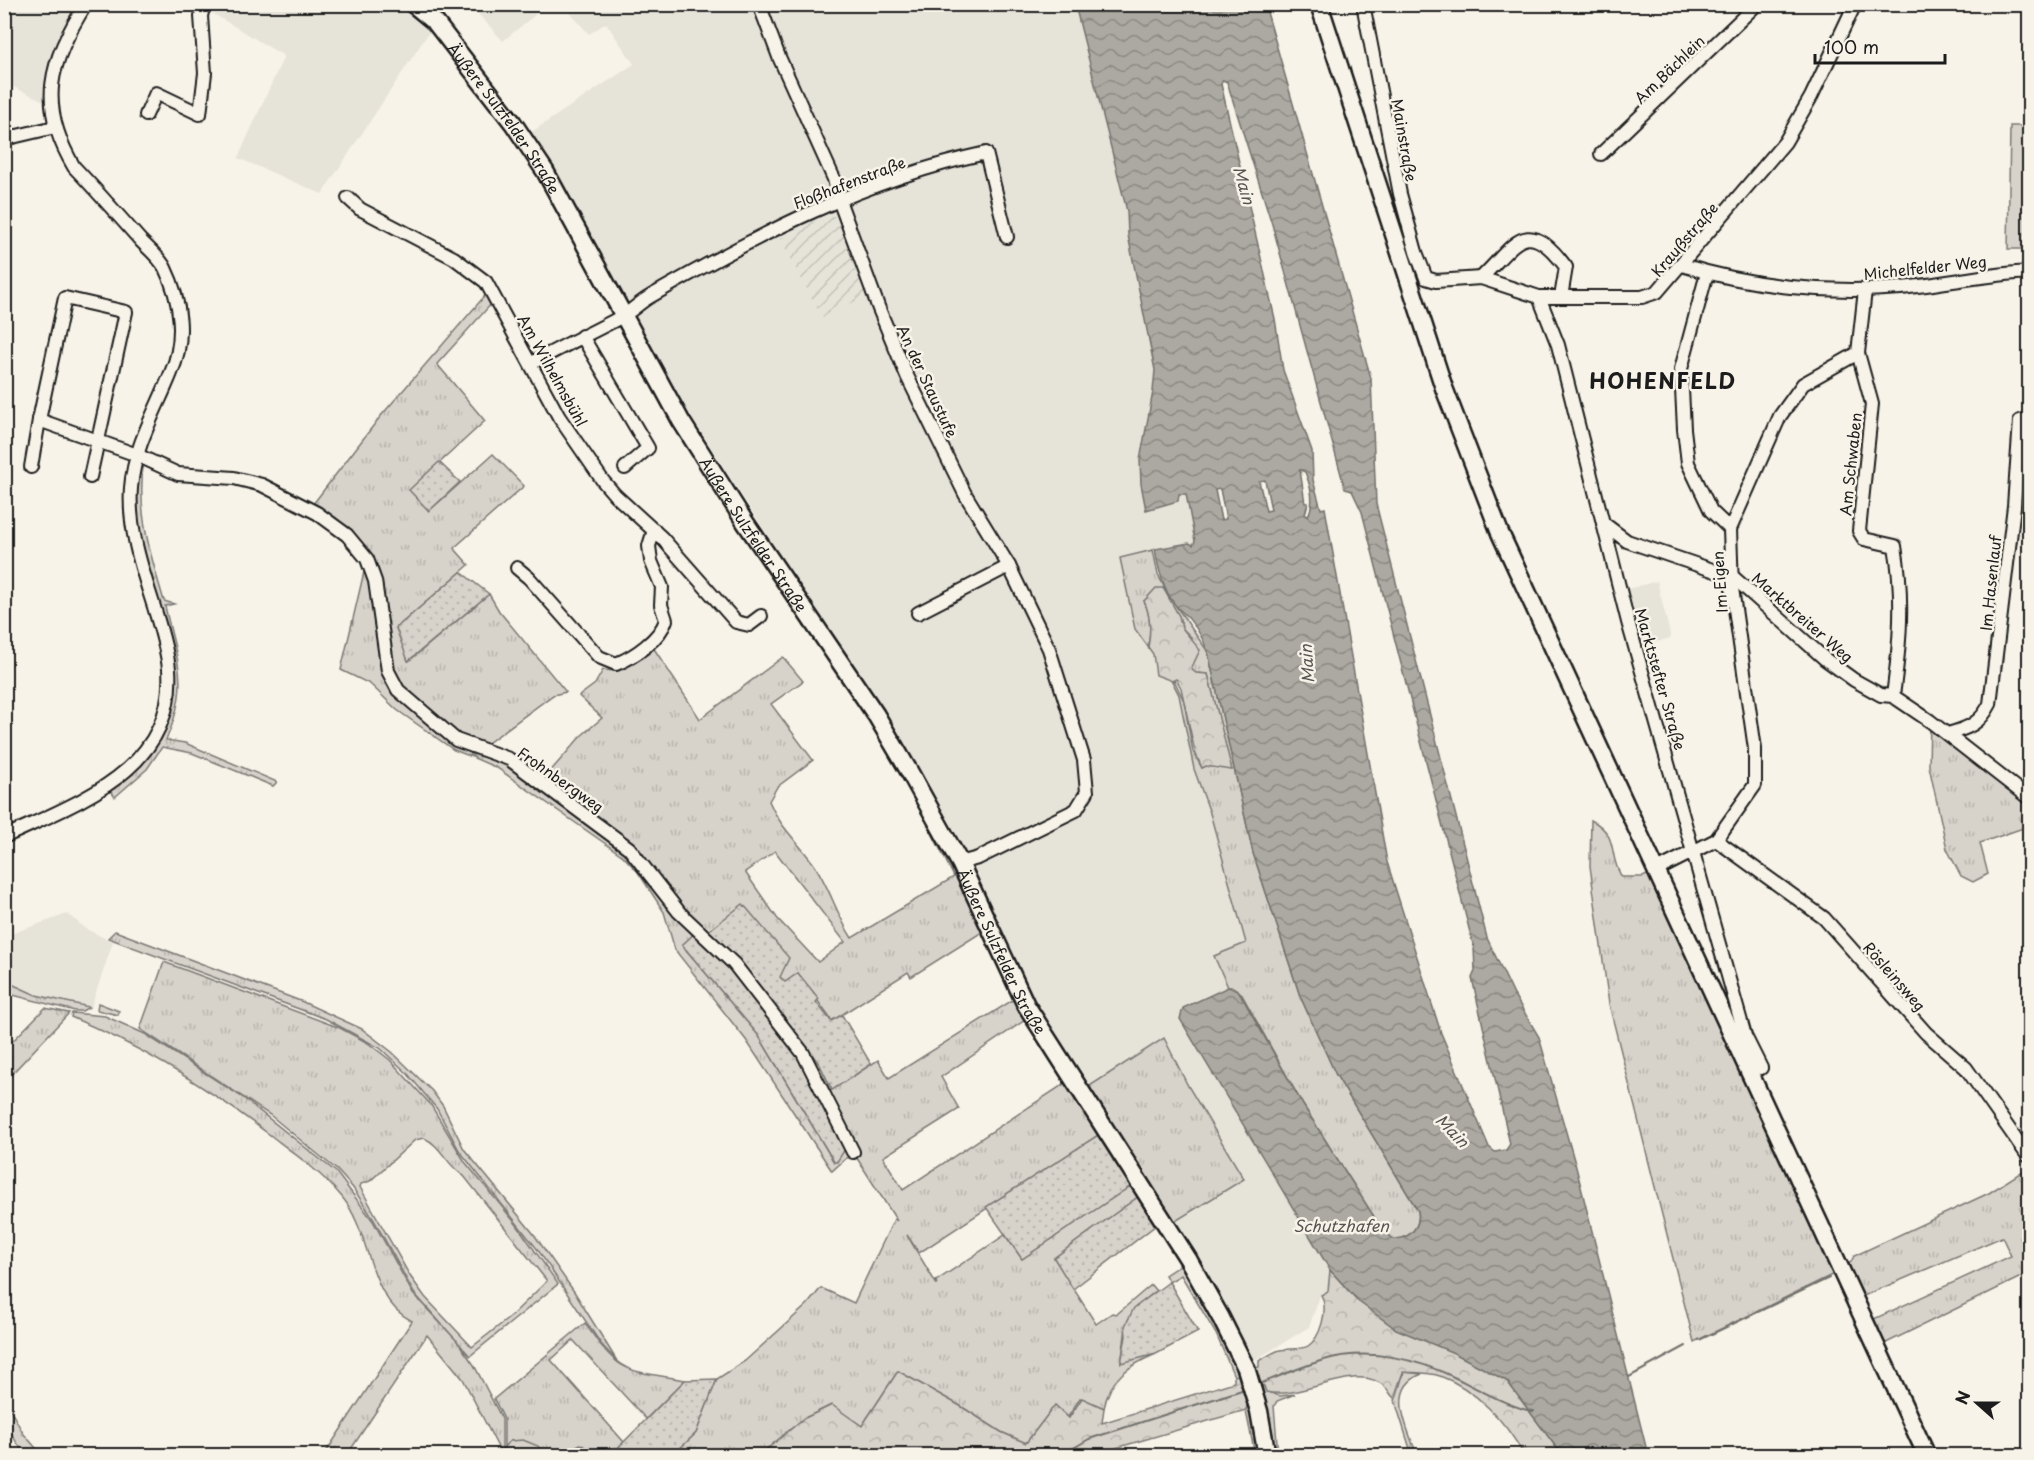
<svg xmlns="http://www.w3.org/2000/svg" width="2034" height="1460" font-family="'Playpen Sans',sans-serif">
	<defs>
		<pattern id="industrial-furrows" width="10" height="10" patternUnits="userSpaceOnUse" patternTransform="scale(1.5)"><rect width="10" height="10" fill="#e6e3d9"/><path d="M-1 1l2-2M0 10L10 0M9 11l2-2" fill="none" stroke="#c5c2ba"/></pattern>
		<pattern id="grass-tufts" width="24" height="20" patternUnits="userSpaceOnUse" patternTransform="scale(1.5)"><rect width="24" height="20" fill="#d7d3cb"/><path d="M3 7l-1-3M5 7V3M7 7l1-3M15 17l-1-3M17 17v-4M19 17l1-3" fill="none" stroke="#b8b5ae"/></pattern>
		<pattern id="forest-crowns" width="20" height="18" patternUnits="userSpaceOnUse" patternTransform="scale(1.5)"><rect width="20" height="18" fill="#d7d3cb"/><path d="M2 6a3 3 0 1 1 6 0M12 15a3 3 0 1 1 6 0" fill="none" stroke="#b8b5ae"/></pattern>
		<pattern id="garden-dots" width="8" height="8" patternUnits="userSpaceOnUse" patternTransform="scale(1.5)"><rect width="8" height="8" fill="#d7d3cb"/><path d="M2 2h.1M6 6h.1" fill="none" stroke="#b8b5ae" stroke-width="1.8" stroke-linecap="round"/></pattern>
		<pattern id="water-waves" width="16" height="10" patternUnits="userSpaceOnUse" patternTransform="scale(1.5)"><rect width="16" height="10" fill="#aca9a2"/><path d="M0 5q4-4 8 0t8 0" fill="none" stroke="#8b8983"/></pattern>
	</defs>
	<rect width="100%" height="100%" fill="#f7f3e8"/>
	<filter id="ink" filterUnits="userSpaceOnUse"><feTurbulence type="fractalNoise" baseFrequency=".0167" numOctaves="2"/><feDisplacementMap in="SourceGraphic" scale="12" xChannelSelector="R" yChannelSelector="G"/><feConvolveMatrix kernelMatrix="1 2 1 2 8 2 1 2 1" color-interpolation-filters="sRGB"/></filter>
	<g filter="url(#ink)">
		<g fill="#e6e3d9">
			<polygon points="203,4 408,5 431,29 322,194 238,158 284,56 202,7"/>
			<polygon points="5,5 83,5 50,66 48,103 5,83"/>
			<polygon points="470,5 547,5 503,41"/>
			<polygon points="563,5 1080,5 1127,200 1198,546 1155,549 1120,558 1135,629 1153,654 1156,675 1172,681 1179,695 1194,769 1210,813 1246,943 1215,956 1228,987 1183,1008 1180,1019 1330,1270 1328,1291 1320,1296 1309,1327 1247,1365 1169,1225 1244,1179 1188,1086 1164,1038 1082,1091 852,667 683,404 597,246 530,133 634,64 606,23 589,34"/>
			<polygon points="1657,581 1671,638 1643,646 1628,589"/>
			<polygon points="67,914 88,930 113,942 91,1007 35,995 5,981 5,936"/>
		</g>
		<polygon fill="url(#industrial-furrows)" points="826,215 839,217 870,293 823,319 780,239"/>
		<g fill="url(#grass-tufts)" stroke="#7a7874" stroke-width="1.5" fill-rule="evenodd">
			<polygon points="489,291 494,301 437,364 485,421 410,490 429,511 493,454 524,486 454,548 469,565 396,628 409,661 489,594 499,611 566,692 553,695 481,748 468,747 472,757 454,750 397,710 370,684 341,670 367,559 310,508 380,417"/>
			<path d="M144,460C136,510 150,553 164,601L174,604L165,606C177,662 191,683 166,740L185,743L277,782L273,786L192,753L162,747L147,769L115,797L108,788L144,756L171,685L135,530V469Z"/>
			<path d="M1153,550L1158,574L1167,593L1208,652L1253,853L1300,996L1336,1075L1418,1211C1421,1227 1409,1239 1394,1239L1383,1231L1303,1105L1241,993L1233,987H1228L1214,956L1246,943L1210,813L1194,769L1179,695L1172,681L1174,680L1184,701L1193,752L1202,768L1206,766L1231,769L1208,674L1196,673L1191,669V637L1182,628L1179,616L1163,588L1144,601C1151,616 1151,631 1148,647L1135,629L1120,558Z"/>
			<path d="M651,644L700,719L783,657L803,681L771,704L813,760L777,787L769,801C779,826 797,841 813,863C829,885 836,914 852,938L954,877L930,829L936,822L987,929L911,977L908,972L832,1021L798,973L785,983L780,977L698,931L682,945L759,1036L834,1162L840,1157L797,1046L803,1041L820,1065L832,1090L878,1060L889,1078L1019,996L1031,1016L941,1077L959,1109L883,1157L903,1190L1070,1080L1103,1132L919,1253L907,1235L937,1285L936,1281L1005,1235L1022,1259L1135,1183L1142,1194L1054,1258L1096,1324L1112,1313L1117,1314L1151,1285L1156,1291C1119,1319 1129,1321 1121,1362L1156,1354C1130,1365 1110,1377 1104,1408L1080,1398L1068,1417L1055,1405L1026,1443L1001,1432L962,1407L898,1371L862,1426L831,1405L803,1419L760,1455H673L696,1433L717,1379L745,1361L807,1305L821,1288L854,1303L894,1219L897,1221L853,1152L832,1171L746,1040L675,950L664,912L638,872L623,856L497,768L474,758L470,747L502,757L541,782L581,736L602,718L579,696L595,684L603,670L617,671ZM775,851L845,942L818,962L777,918L745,872Z"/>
			<polygon points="1930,721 2029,799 2029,826 1980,843 1988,874 1973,882 1961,876 1947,849 1929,766"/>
			<path d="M1591,820C1621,836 1607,856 1622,877H1643L1655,871L1840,1270L1851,1262L1854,1256L1989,1193L2026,1169L2030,1171L2029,1273L1876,1348L1865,1323L2011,1256L2002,1237L1854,1300L1840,1271L1694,1342L1609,1004L1590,866Z"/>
			<polygon points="115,931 303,1002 362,1029 392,1052 432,1091 443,1106 464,1149 533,1233 575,1293 617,1361 601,1344 538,1250 459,1150 437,1109 407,1073 380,1048 326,1019 108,938"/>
			<path d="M164,962L340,1028L368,1043L390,1060L431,1105L465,1162L517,1225L558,1284L470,1356L414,1293L374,1220L353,1188L337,1170L270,1115L140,1029ZM424,1138C441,1145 447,1166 464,1176L547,1281L509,1318L472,1347L425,1297L410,1276L360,1187L361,1184L370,1181L415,1140Z"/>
			<polygon points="5,981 36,995 89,1007 82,1011 75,1011 5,993"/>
			<polygon points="98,1003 119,1011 118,1015 97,1010"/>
			<polygon points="45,1008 69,1013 5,1081 5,1049"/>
			<path d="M72,1013L105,1016L145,1034L242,1097L336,1172L373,1221L413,1294L457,1341L474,1365L502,1419V1455L463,1379L427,1335L347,1455H324L412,1321C367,1299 372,1233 342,1197C322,1173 295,1154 270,1135C208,1088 143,1047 71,1017Z"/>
			<polygon points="1164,1038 1188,1086 1244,1179 1169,1225 1082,1091"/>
			<polygon points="1186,1261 1244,1368 1266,1455 1255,1455 1240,1382 1238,1376 1234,1376 1216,1334 1181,1275 1169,1282 1165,1275"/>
			<path d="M585,1323C620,1375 626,1370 685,1380L646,1419L573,1340L551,1360L624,1442L611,1455H597L593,1451L545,1455C535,1443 525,1440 510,1441L504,1447V1419L494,1399Z"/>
			<path d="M1404,1372L1422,1374C1385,1388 1408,1429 1417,1455H1412L1395,1401Z"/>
			<polygon points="1253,1385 1264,1386 1267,1392 1280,1396 1295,1394 1277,1401 1274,1406 1278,1455 1269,1455"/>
			<path d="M4,1398L23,1433L42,1455H26C11,1437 4,1422 4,1398Z"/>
		</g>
		<g fill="url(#forest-crowns)" stroke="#7a7874" stroke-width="1.5">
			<path d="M1156,588H1163L1179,616L1182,628L1200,650L1191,669L1196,673L1208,674L1232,770L1206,766L1202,768L1195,752L1181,688L1176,679L1172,681L1156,675L1153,654L1148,647C1151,631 1151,616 1144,601Z"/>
			<path d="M1330,1270L1359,1302L1507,1381L1562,1455H1524C1506,1422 1476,1389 1440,1376C1429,1372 1415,1373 1403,1372L1394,1398C1390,1395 1389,1390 1385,1387C1358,1360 1303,1401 1266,1392L1264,1386L1253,1385L1248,1370L1259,1367V1361C1266,1357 1273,1352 1280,1350C1288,1348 1302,1350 1308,1346C1320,1338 1329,1310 1321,1295L1328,1291Z"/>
			<polygon points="898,1371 962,1407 1001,1432 1026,1443 1055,1405 1069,1418 1082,1398 1104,1408 1102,1423 1234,1382 1234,1376 1238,1375 1247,1405 1246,1410 1092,1455 760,1455 803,1419 832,1405 862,1426"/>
			<polygon points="523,1440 538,1446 545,1455 505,1455 504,1447 510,1441"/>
			<polygon points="580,1444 597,1455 560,1455"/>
		</g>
		<polygon fill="#d7d3cb" stroke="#7a7874" stroke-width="1.5" points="2010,126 2029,126 2029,249 2008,249"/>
		<g fill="url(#garden-dots)" stroke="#7a7874" stroke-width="1.5">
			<polygon points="439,462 460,482 429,511 409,490"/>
			<polygon points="461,572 489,594 408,661 396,628"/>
			<polygon points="743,904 789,958 780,977 785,982 798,973 819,999 816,1002 831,1021 842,1015 871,1064 832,1090 820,1065 803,1042 797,1046 845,1149 837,1162 834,1162 759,1036 682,945 698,930 703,935"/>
			<polygon points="1103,1132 1135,1183 1022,1259 986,1207"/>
			<polygon points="1142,1194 1160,1222 1073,1289 1054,1258"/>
			<polygon points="1169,1282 1198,1332 1156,1354 1121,1363 1126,1336 1125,1326 1134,1308"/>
			<polygon points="717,1379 696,1433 673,1455 611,1455 685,1380"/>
		</g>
		<path fill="url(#water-waves)" stroke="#72716c" stroke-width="1.5" fill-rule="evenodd" d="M1075,5H1265L1371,378L1376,504L1487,938L1514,995L1539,1037L1576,1167L1648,1455H1562L1507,1381L1454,1353L1396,1329L1359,1302L1330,1270L1180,1019L1183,1008L1228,987L1238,990L1303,1105L1383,1231L1394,1239C1410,1239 1421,1227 1418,1211L1336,1075L1300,996L1253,853L1208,652C1202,635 1193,621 1180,610C1165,596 1158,568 1155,549L1189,543L1193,545L1195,541L1186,494H1179L1178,501L1146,510L1141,484L1140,460L1153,392L1155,370L1128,235L1127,211ZM1223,80L1227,82L1272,224L1345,489L1352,491L1362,512L1474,948L1475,971L1472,978L1510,1144L1506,1150L1495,1152L1489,1147L1441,1033L1387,862L1325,508L1321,509L1313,480L1312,451L1283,370L1275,319L1221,84ZM1300,470L1305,472C1311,487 1315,502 1308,516L1305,514L1308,503H1305ZM1265,480L1271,510L1266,511L1259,481ZM1220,489L1226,519L1221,520L1215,490Z"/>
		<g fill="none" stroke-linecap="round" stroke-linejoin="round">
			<g stroke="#72716c" stroke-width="2">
				<polyline points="1699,1340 1829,1278"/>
				<polyline points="1629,1377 1686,1346"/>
				<path d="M1259,1384C1281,1376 1302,1366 1324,1360C1369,1347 1418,1359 1458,1379C1475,1388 1517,1411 1534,1411"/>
				<polyline points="1060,1456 1089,1439 1245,1389"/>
			</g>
			<defs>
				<g id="minor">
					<polyline points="759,4 779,57 834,179 839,200 879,309 907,376 965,494 1009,566 1049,649 1084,760 1087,792 1076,810 978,858 960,863"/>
					<polyline points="1363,4 1400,194 1416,252 1426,278 1436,281 1481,278 1539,297 1642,297 1657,292 1785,142 1811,97 1855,4"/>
					<polyline points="146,115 156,93 200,114 205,73 201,16 204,4"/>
					<polyline points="4,139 55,127"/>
					<polyline points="1601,154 1757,4"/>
					<polyline points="348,198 360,209 454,258 486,282 559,417 603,481 615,495 662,538 736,622 749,625 761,616"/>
					<path d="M1682,265C1752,287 1829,294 1901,288C1944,284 1987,274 2030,272"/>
					<polyline points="1707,273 1681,369 1684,429 1688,463 1711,511 1730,529"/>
					<path d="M1481,278C1516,244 1526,214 1566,267L1562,291L1564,296"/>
					<polyline points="1539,297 1558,345 1628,622 1745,1036 1761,1068"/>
					<polyline points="582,336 648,448 625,468"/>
					<path d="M1858,353L1872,404L1859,531L1864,539L1895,546C1904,598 1900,644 1893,696"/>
					<path d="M532,363C561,347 591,333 621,317C632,311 640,302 651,296C757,235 866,179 986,153L1007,237"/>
					<polyline points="31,467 39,420"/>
					<polyline points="90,477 126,312 65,298 39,420 137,455 178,474 234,478 262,485 317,513 347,535 367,559 375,581 388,671 398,690 456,740 509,759 629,848 679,912 734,964 803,1053 853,1152"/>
					<polyline points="1603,523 1627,541 1733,577 1825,659 1854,680 1881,695 1893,696 1930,721 2030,799"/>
					<path d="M517,568L529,578L599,657L616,664C634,657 660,639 666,620L661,605L662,587L651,561L649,546L654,530"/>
					<polyline points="918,613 1009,566"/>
					<path d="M1948,734C1968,728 1980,724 1990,704L2014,506L2020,421L2030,418"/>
					<path d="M4,837C78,802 176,770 169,669C167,648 160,627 154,607C142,569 128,529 131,488C134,446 156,411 171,373C186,339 181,301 165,268C160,258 149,249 141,241C119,216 97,191 74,167C37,105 49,62 86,4"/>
					<polyline points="1716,840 1824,918 1926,1033 1966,1068 2028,1156"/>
					<polyline points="1655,871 1716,840 1755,785 1755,749 1732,588 1730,529 1780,416 1803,384 1858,353 1865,290"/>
				</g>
				<g id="major">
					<path id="s1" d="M413,4L435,22L513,123L545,171L681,421L745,522L876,715L909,771L960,863L1026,1005L1188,1259L1221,1318L1246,1368L1259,1411L1267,1456"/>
					<polyline points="1319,4 1444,388 1500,533 1927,1456"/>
				</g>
			</defs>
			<use href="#minor" stroke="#1c1c1c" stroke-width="16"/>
			<use href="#major" stroke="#1c1c1c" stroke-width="21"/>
			<use href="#minor" stroke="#f7f3e8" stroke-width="12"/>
			<use href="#major" stroke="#f7f3e8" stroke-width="16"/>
		</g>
	</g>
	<g text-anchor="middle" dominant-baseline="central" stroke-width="5" stroke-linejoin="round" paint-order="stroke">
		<g font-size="15" fill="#1c1c1c" stroke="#f7f3e8">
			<text transform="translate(1669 69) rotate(-44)">Am Bächlein</text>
			<text stroke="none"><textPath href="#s1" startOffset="147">Äußere Sulzfelder Straße</textPath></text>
			<text transform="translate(1405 140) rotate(80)">Mainstraße</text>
			<text transform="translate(849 182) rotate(-21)">Floßhafenstraße</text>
			<text transform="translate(1684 239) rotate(-49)">Kraußstraße</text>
			<text transform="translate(1925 267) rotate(-6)">Michelfelder Weg</text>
			<text transform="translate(553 370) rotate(61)">Am Wilhelmsbühl</text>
			<text transform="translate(928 381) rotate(65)">An der Staustufe</text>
			<text transform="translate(1850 464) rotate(-84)">Am Schwaben</text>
			<text stroke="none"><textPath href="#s1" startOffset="633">Äußere Sulzfelder Straße</textPath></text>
			<text transform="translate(1719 582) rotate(-94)">Im Eigen</text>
			<text transform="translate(1990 583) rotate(-84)">Im Hasenlauf</text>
			<text transform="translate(1803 617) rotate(41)">Marktbreiter Weg</text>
			<text transform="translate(1661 679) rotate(74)">Marktstefter Straße</text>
			<text transform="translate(561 779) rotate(35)">Frohnbergweg</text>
			<text stroke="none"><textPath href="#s1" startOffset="1119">Äußere Sulzfelder Straße</textPath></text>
			<text transform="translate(1895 976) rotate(49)">Rösleinsweg</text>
		</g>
		<g font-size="16" font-style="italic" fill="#565452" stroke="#f7f3e8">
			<text transform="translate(1245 185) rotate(74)">Main</text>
			<text transform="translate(1306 664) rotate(-94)">Main</text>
			<text transform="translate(1453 1130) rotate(46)">Main</text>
			<text x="1341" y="1225">Schutzhafen</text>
		</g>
		<g font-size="21" font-weight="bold" letter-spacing="1.5" fill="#1c1c1c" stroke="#f7f3e8">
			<text x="1663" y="380">HOHENFELD</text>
		</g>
	</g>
	<rect width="2034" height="1460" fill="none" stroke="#f7f3e8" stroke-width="24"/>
	<rect x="12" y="12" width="2010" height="1436" fill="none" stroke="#1c1c1c" stroke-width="2" filter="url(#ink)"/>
	<g transform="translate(1977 1403) rotate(291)" stroke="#f7f3e8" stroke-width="4.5" paint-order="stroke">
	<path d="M0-4.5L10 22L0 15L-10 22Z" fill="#1c1c1c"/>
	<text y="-9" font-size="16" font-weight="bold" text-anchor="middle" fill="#1c1c1c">N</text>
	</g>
	<path d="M1815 54v9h130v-9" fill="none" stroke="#1c1c1c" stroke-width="3"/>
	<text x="1824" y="54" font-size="18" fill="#1c1c1c" stroke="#f7f3e8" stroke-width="4.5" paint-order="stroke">100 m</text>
</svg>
